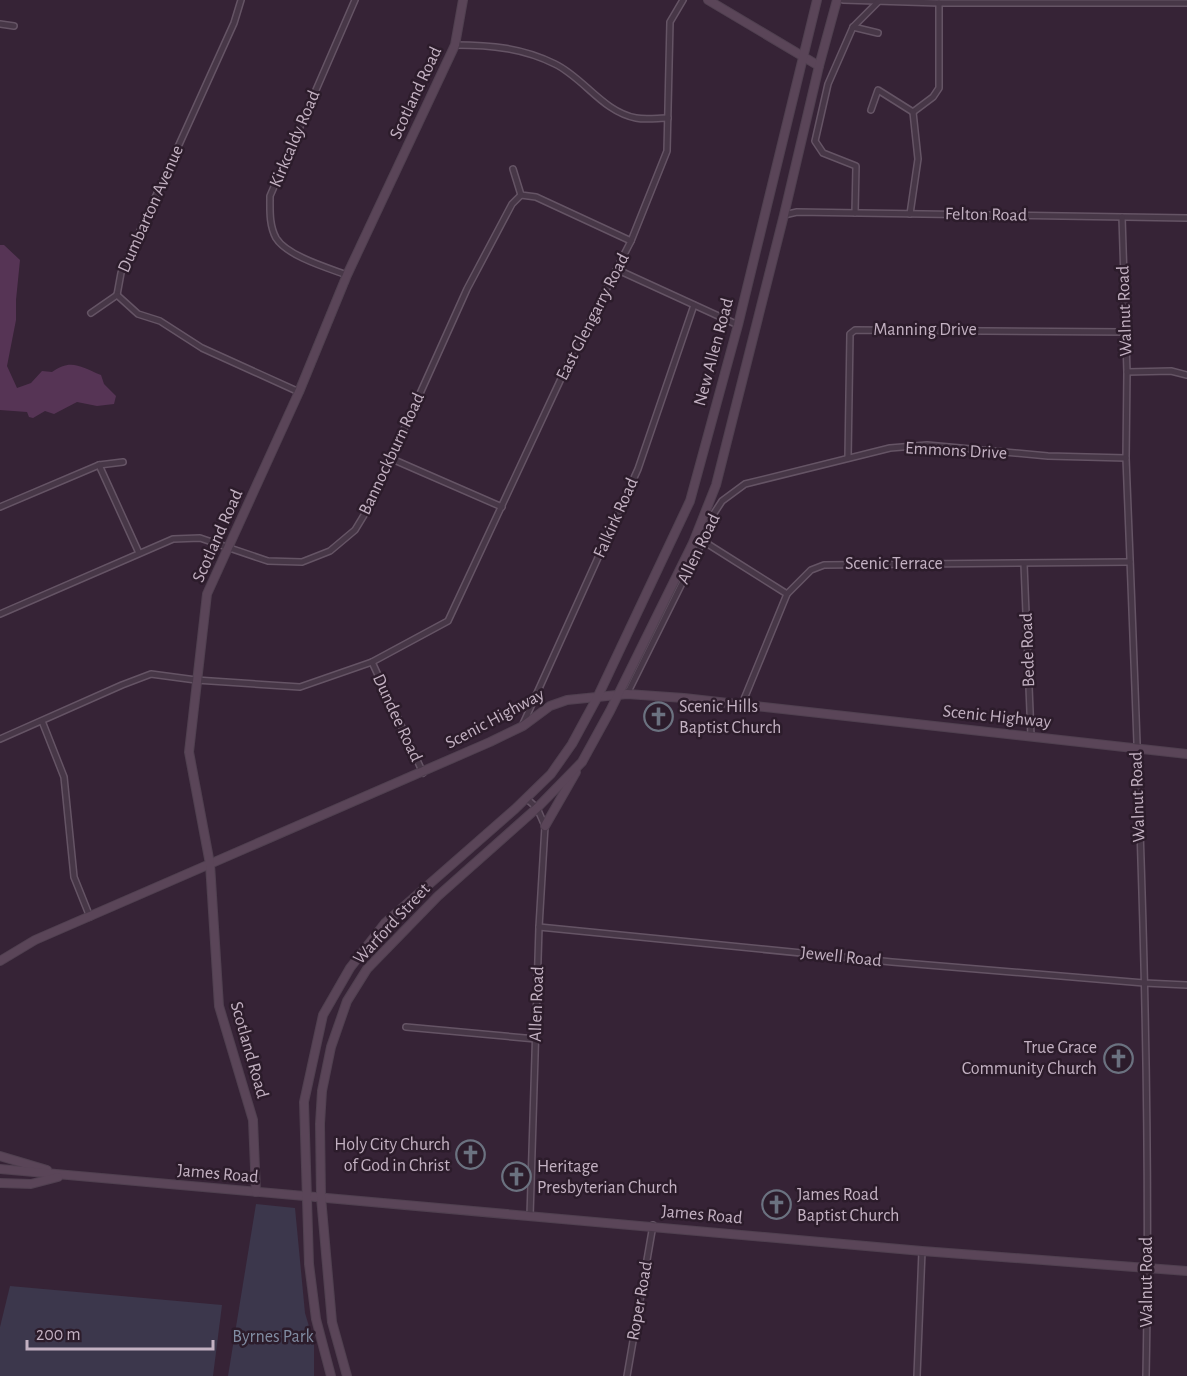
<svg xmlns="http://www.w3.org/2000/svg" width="1187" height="1376" font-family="'Alegreya Sans',sans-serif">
	<rect width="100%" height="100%" fill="#362336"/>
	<g fill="#3c374c">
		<polygon points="256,1204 295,1208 305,1313 314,1343 314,1376 228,1376"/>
		<polygon points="10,1286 222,1305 213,1376 0,1376 0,1327"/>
	</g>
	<path fill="#563455" d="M0,245H4L20,260L16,300V320L7,366L17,388L31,383L42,371L52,372C71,358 81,367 101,375L104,384L116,396L114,404L97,406L77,402L54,414L45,411L33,418L29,417L27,412L0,410Z"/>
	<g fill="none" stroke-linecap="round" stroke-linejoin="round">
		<defs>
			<g id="street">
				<polyline points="843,0 939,3 1187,3"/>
				<polyline points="0,24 14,26"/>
				<polyline points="853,27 878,33"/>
				<path d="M455,45C491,45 523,48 555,64C584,78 603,112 636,118C646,120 658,118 668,118"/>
				<polyline points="871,110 878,90 913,112"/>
				<polyline points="913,112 933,97 939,88 939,3"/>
				<polyline points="513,169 521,195 536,197 631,241"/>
				<polyline points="855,213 856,166 823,153 815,141 828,84 853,27 878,2"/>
				<polyline points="910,214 918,159 913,112"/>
				<polyline points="784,215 797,212 1187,218"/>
				<path d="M1122,217L1127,372L1126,458C1138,764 1152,1070 1146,1376"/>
				<polyline points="618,270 738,325"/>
				<path d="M347,275C328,268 287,256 276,238C269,225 270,210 270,196L355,0"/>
				<polyline points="117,295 121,273 234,23 241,0"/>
				<polyline points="117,295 138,314 160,321 202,348 299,392"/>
				<polyline points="91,313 117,295"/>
				<polyline points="1127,372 1171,371 1187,375"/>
				<polyline points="848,458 850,334 855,330 1126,332"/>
				<polyline points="392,459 502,507"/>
				<polyline points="99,465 139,553"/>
				<polyline points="0,507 99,465 123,462"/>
				<polyline points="703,541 787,594"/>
				<polyline points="1024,564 1031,736"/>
				<polyline points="0,614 173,539 200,538 268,561 302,562 330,551 355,530 369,507 467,289 512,204 521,195"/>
				<polyline points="372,662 423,773"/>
				<polyline points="627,694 703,541 711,518 722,501 745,484 890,448 927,445 1048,456 1126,458"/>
				<polyline points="742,704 787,594 811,570 824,565 1130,562"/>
				<polyline points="42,721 64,777 74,877 90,917"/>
				<polyline points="523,724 638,469 694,305"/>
				<polyline points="0,739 122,685 151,674 196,680 300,687 372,662 448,621 566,368 631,241 667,151 670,22 683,0"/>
				<polyline points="527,799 537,808 545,826 539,927 530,1216"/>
				<polyline points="539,927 892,962 1144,983 1187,985"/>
				<polyline points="406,1027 536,1039"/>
				<polyline points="627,1376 653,1225"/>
				<polyline points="917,1376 922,1251"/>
			</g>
			<g id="secondary">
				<polyline points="708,0 819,66"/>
				<polyline points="545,826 576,772"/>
				<polyline points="0,961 35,940 490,742 523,726 550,706 567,700 627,694 684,698 1187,754"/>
				<polyline points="0,1156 47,1170"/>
				<polyline points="0,1169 922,1251 1187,1271"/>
				<polyline points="0,1183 31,1184 58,1177"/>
				<polyline points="256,1192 253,1120 219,1006 210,864 189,752 207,594 299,392 347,275 455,45 463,0"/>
				<polyline points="331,1376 316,1319 309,1264 304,1102 323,1015 350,968 385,923 515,809 551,774 572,744 598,696 690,501 738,325 817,0"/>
				<polyline points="347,1376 332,1322 321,1197 320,1124 322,1091 331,1047 347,1001 367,969 438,896 537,808 582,762 610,711 693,543 716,485 784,215 819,66 837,0"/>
			</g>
		</defs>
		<use href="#street" stroke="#655465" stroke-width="8"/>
		<use href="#secondary" stroke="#504050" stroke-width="10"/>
		<use href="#street" stroke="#473747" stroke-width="5"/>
		<use href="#secondary" stroke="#5a4558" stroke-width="8"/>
	</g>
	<defs>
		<symbol id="church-ring" viewBox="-11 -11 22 22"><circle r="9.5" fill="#2c1c2b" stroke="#6b7280" stroke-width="1.5"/><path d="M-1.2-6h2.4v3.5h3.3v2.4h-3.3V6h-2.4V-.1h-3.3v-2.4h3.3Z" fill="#6b7280"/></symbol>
	</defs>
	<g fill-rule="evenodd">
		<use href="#church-ring" x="642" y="700" width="33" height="33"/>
		<use href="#church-ring" x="1102" y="1042" width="33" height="33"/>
		<use href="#church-ring" x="454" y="1138" width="33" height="33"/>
		<use href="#church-ring" x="500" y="1160" width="33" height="33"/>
		<use href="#church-ring" x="760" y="1188" width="33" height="33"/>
	</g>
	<g text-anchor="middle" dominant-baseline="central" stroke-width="5" stroke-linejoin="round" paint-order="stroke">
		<g font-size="18" fill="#c3b1c2" stroke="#2c1c2b">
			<text transform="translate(416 93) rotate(-65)">Scotland Road</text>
			<text transform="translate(295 139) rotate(-67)">Kirkcaldy Road</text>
			<text transform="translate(151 209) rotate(-66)">Dumbarton Avenue</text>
			<text transform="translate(986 215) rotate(1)">Felton Road</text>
			<text transform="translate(1125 311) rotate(-92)">Walnut Road</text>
			<text transform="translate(593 317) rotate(-63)">East Glengarry Road</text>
			<text x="925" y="330">Manning Drive</text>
			<text transform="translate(714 352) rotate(-75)">New Allen Road</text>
			<text transform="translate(956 451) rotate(3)">Emmons Drive</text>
			<text transform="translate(392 454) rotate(-65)">Bannockburn Road</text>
			<text transform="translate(616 518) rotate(-66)">Falkirk Road</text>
			<text transform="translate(218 536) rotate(-66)">Scotland Road</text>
			<text transform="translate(699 549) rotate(-64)">Allen Road</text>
			<text x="894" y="564">Scenic Terrace</text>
			<text transform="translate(1028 650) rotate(-92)">Bede Road</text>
			<text transform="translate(997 717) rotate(6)">Scenic Highway</text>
			<text transform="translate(397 718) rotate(65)">Dundee Road</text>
			<text transform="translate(495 719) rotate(-28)">Scenic Highway</text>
			<text transform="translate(1138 797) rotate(-92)">Walnut Road</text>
			<text transform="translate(392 924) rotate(-47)">Warford Street</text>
			<text transform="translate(841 957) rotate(6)">Jewell Road</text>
			<text transform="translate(537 1004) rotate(-88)">Allen Road</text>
			<text transform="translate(249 1050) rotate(74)">Scotland Road</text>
			<text transform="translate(218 1174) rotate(5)">James Road</text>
			<text transform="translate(702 1215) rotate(5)">James Road</text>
			<text transform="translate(1147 1282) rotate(-90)">Walnut Road</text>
			<text transform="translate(640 1301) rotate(-80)">Roper Road</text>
		</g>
		<g font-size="18" fill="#c3b1c2" stroke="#2c1c2b" text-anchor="start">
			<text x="679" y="707">Scenic Hills<tspan x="679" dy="21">Baptist Church</tspan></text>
			<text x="1097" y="1048" text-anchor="end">True Grace<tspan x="1097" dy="21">Community Church</tspan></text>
			<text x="450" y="1145" text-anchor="end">Holy City Church<tspan x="450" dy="21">of God in Christ</tspan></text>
			<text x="537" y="1167">Heritage<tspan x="537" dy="21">Presbyterian Church</tspan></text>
			<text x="797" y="1195">James Road<tspan x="797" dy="21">Baptist Church</tspan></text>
		</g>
		<g font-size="18" fill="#818ca2" stroke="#2c1c2b">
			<text x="273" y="1337">Byrnes Park</text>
		</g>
	</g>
	<path d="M27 1340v9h186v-9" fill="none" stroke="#c3b1c2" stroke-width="3"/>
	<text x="36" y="1340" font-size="18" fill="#c3b1c2" stroke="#2c1c2b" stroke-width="4.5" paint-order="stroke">200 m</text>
</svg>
